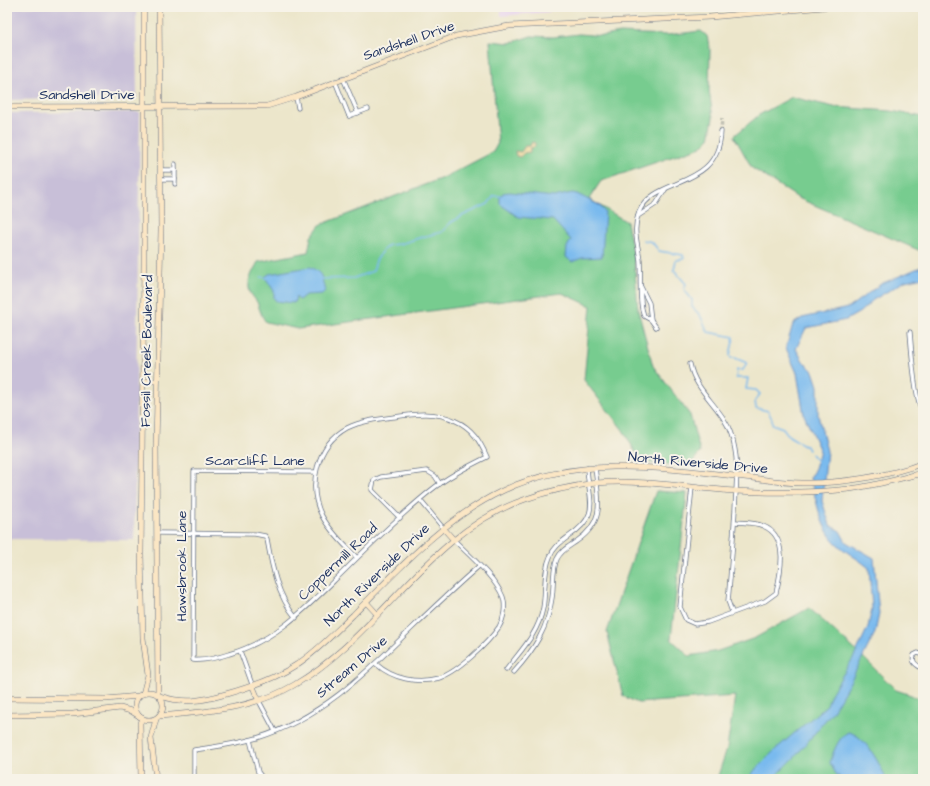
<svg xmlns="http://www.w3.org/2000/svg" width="930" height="786" font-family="'Architects Daughter',sans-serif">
	<rect width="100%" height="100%" fill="#f7f3e8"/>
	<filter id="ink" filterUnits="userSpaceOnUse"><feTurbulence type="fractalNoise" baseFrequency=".025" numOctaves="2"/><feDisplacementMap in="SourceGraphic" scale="8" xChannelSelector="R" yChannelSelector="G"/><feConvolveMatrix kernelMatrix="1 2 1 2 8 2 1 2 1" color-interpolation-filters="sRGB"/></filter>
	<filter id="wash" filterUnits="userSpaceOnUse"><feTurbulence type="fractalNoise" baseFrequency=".012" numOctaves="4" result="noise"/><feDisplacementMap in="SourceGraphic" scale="16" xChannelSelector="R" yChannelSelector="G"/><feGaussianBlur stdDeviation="0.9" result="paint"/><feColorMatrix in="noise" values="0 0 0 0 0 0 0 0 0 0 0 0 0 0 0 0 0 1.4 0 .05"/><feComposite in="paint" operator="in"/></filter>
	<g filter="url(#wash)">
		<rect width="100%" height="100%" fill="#ece6cb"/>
		<polygon fill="#e7d2ef" points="501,7 549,7 550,12 501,16"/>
		<g fill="#c8bfd8">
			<polygon points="7,7 136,7 137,98 7,100"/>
			<polygon points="140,112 134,540 7,539 7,113"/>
		</g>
		<g fill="#77cc8f" stroke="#497e76">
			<path d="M701,31L707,36L710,50L709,90L713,118L709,139L701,147L601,181L589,199L627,222L634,258L638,310L653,366L690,415L700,452L690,466L641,462L623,430L584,380L591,306L562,293L298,329L266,322C261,316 260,310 257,302C255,299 252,296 250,292C246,282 253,271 258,262L308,252L311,237L320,225L445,177L493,152L498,143L490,41L510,43L531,36L553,37L579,34L604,36L620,33L667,35Z"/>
			<polygon points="792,97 834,107 891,111 923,117 923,252 798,198 752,168 734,136 759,115"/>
			<polygon points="656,491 687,493 671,639 689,656 718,651 755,638 809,608 864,658 896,690 911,695 923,701 923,779 717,779 727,748 735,696 638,703 623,696 607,632"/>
		</g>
		<polygon fill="#eeda9e" stroke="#84847e" points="532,142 535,143 535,147 530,148 530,152 524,153 520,157 516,156 515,151 521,152 525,146 530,146"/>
		<g fill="#79baee" stroke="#4a74a6">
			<polygon points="509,192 554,197 572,193 577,194 599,205 605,212 602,257 582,258 572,262 566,257 567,247 571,240 553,220 518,217 500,204 500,197 503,193"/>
			<path d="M923,266V277L905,281L873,300L860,312L846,320L806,328L796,349L803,361L813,371L818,386V415L827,451L822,501L830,525L840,531L846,542L874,558L879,614L875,633L850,682L833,711L795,757L778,774L770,779H749L754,771L776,749L827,705L831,694L855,655L868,627L872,608L869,568C859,559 846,553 836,543C819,526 817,500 810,478L815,468L820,451L804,415L797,373L786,348L793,324L802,318L848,308L881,284Z"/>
			<path d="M310,267C324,274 321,277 325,291L322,294L305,295L299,300L296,297L294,303L276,301L274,298V291L265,277L269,274Z"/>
			<path d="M848,732C865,735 880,764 886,779H842L836,774L830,763C833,752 838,738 848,732Z"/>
		</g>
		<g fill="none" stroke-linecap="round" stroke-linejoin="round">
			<g stroke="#79baee" stroke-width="1.5">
				<polyline points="643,240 652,242 659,251 683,255 684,259 676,260 674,270 686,284 684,289 692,300 692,307 700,315 708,332 734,337 730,355 731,358 735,358 747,363 743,370 737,370 736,378 748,378 746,389 756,390 760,394 755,401 756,408 768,411 772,419 772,424 783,428 789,436 807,447 809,450"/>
				<polyline points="261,277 267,278"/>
				<polyline points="321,279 354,278 373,271 376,261 383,250 389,245 400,244 422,237 442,232 450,223 462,216 488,204 494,196 503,196"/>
				<polyline points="811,454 818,462"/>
			</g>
		</g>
	</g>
	<g filter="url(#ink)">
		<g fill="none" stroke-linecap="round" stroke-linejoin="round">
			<polyline stroke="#c2c1b5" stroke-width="3.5" stroke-dasharray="3.5 2" stroke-linecap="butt" points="721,131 722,118"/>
			<defs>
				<g id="street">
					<polyline points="343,78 358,113"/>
					<polyline points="335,81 349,116"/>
					<polyline points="296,97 298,108"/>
					<polyline points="349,116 368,109"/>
					<polyline points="175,164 175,184"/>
					<polyline points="161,170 175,170"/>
					<polyline points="161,179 175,179"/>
					<polyline points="638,216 656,204 665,190"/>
					<polyline points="641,287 649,303 651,320"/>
					<path d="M656,327L651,320L644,316L642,309C639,293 641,277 640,260C638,243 632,230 639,212C654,176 719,190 721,131"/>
					<path d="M910,332C911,344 915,406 923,411"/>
					<path d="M690,364C695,392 723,408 731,434C740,460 736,484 735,510C733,540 731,571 728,601L732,612"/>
					<path d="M316,472L194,471L193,660C205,661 217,658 229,654C278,640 310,604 345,570C372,543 400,515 430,491C447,477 467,467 487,457C480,441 472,428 456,421C436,411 415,414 394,417C378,419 361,421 347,428C316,445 307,487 322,516C331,533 345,545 357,558"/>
					<path d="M692,487L680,607L686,620L695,624L708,622L765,601L776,593C781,572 789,536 763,526C754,522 744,523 735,522"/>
					<polyline points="420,500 444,529"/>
					<polyline points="400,518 372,490 374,480 381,477 427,471 435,476 440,484"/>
					<path d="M157,533L255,534L265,536L267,539C272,567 277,595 296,618"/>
					<polyline points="240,651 253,687"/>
					<path d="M923,655L918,653L914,655C911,663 917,665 923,669"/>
					<path d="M376,664C393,679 417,684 439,678C458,672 488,643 499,627C504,619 506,606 503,597C495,577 469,555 453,539"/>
					<path d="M506,670C521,650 538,634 543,608C546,592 543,572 550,557C553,548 560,543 568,537C601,515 589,502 587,468"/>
					<path d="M514,672C534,650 548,628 552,598C554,586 552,570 557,559C561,550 570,546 577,541C607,520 598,498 595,467"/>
					<polyline points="259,701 275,731"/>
					<polyline points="250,740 258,772 263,779"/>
					<path d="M194,779V750C215,747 236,744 257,738C320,719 366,673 412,628C434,607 456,586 479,566"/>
				</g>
				<g id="secondary">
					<polyline points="7,107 267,106 296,97 456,36 509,26 710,17 824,7"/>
					<polyline points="143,381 157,381"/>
					<polyline points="444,529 453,539"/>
					<polyline points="366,602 377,614"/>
					<polyline points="253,687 259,701"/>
					<circle cx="149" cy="706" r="14"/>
					<polyline points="143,694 148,675 143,638 141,554 144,262 144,7"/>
					<polyline points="158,695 156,444 161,230 159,7"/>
					<path d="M160,696C184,704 202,701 226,694C251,687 275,679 296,665C318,651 335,632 353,615C399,569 443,519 502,491C575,456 658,467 735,476C758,478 780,483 802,483C837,484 891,476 923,463"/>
					<polyline points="7,698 106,699 139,696"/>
					<polyline points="7,715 73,714 120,708 131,711 139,716"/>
					<path d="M159,716C206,712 253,709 294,685C381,635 427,532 526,499C548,491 572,486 596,483C641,479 689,488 735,491C772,493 812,493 849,489C874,486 898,479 923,473"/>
					<polyline points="141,779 140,723 142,718"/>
					<polyline points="156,779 151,738 156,719"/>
				</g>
			</defs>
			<use href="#street" stroke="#646f84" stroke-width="5"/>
			<use href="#secondary" stroke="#646f84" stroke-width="6"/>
			<use href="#street" stroke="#fff" stroke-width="3.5"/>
			<use href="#secondary" stroke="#fbe6c4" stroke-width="5"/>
		</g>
	</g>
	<g text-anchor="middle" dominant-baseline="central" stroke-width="4" stroke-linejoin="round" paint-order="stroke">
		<g font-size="14" fill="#1b2f5e" stroke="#f7f3e8">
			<text transform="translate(409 41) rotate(-19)">Sandshell Drive</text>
			<text x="87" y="95">Sandshell Drive</text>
			<text transform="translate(147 351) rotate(-89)">Fossil Creek Boulevard</text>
			<text x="255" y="461">Scarcliff Lane</text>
			<text transform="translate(698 463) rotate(5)">North Riverside Drive</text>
			<text transform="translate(338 562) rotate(-44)">Coppermill Road</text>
			<text transform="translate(182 566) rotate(-90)">Hawsbrook Lane</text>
			<text transform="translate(377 575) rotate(-44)">North Riverside Drive</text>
			<text transform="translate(352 667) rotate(-40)">Stream Drive</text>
		</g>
	</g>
	<rect width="930" height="786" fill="none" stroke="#f7f3e8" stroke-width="24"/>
</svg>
